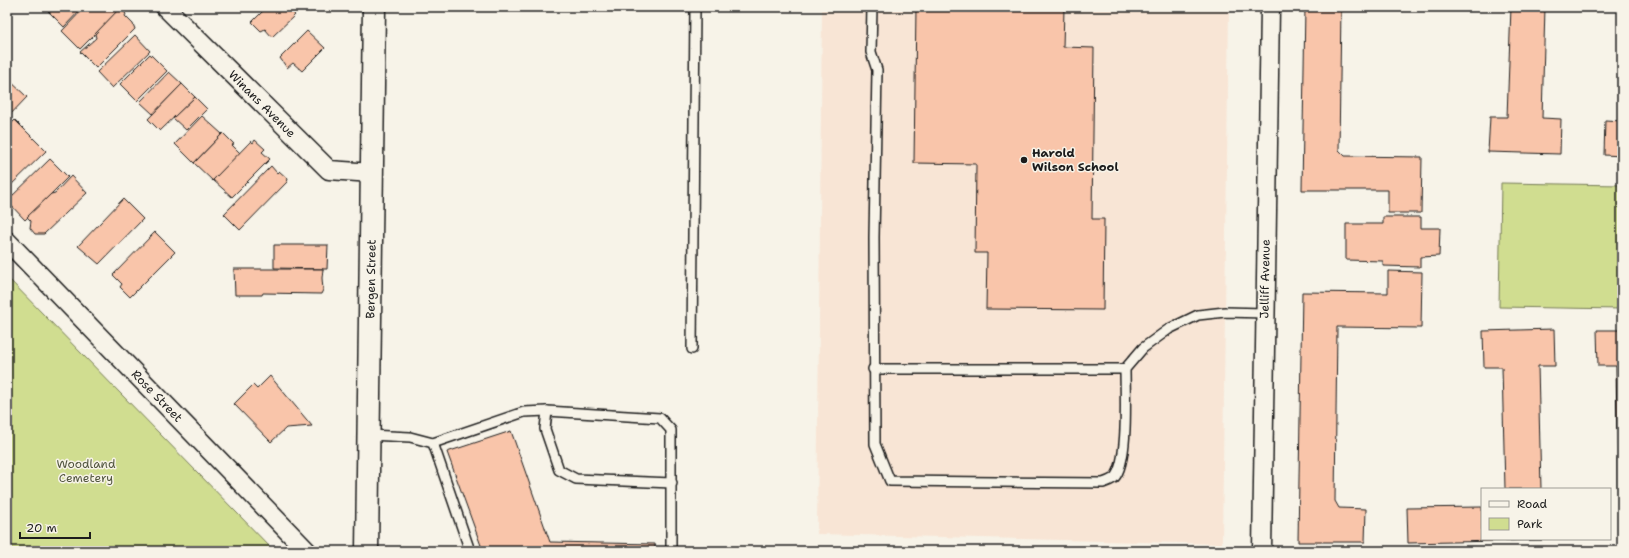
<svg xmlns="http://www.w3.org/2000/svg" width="1629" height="558" font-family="'Shantell Sans',sans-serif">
	<rect width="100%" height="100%" fill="#f7f3e8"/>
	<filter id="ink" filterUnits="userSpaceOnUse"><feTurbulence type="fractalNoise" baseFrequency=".025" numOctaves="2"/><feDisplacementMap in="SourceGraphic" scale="8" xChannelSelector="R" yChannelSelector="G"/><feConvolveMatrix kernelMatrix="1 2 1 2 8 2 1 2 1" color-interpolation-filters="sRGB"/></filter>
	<g filter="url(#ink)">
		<polygon fill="#f8e5d5" points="822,7 1229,7 1222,544 817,534"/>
		<g fill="#d0dd90" stroke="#767c56">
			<polygon points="1501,183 1622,185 1622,309 1499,307"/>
			<polygon points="7,277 274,551 7,551"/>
		</g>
		<g fill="#f9c5aa" stroke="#1c1c1c">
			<polygon points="44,7 83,7 64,27"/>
			<polygon points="85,7 116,7 118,11 80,49 62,31"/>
			<polygon points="267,7 287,7 295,15 272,37 265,29 261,31 252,22"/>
			<polygon points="916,7 1064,8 1063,47 1094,48 1092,219 1104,219 1103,310 986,309 987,253 975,253 976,164 914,163"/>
			<polygon points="1305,7 1341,7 1339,150 1345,156 1422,157 1421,213 1388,213 1388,190 1302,190"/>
			<polygon points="1511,7 1545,7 1542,118 1561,119 1560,154 1488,152 1490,117 1507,117"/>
			<polygon points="120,8 126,14 125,16 133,24 135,29 96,68 80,52 96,38 95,34"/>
			<polygon points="307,31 325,48 302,71 293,63 287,68 280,58"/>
			<polygon points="135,35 150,51 112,88 97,72"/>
			<polygon points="150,54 167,71 137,101 120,84"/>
			<polygon points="169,72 182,84 153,114 140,102"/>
			<polygon points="7,78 27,97 7,118"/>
			<polygon points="182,84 195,97 160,131 148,119"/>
			<polygon points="195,97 207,109 186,130 173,118"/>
			<polygon points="202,116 222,134 194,163 175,144"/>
			<polygon points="15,120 46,151 7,189 7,128"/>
			<polygon points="1605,120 1622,121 1622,156 1604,155"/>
			<polygon points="223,133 234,144 232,145 240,153 213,181 194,163"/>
			<polygon points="255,140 265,149 262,152 270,159 232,197 213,180 251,141 253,143"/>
			<polygon points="50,159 68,177 25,220 7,201"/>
			<polygon points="271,166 277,173 279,171 288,179 287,182 240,230 224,214"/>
			<polygon points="71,176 87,193 44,234 35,234 30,228 31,221 27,217 51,194 55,193"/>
			<polygon points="123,199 143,219 99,264 78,246"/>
			<polygon points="1383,217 1421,217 1421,228 1440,228 1439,256 1420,257 1420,267 1383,266 1383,261 1346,260 1346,224 1383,224"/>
			<polygon points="155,232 175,252 130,297 120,287 122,284 113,275"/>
			<polygon points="274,245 328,245 327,269 274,268"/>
			<polygon points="234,269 323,269 322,278 323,290 321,294 263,293 262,295 235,295"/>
			<polygon points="1388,271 1422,272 1421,328 1337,327 1335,501 1339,508 1366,509 1365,542 1298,542 1302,292 1388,293"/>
			<polygon points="1554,329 1555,366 1538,366 1541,489 1505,489 1502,367 1484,367 1483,331"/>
			<polygon points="1597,330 1622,330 1622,538 1619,538 1616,366 1598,366"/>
			<polygon points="270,376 312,426 286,428 271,442 234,404 253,385 257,389"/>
			<polygon points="511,431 550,542 655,544 655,551 483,551 447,452"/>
			<polygon points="1482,507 1482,539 1542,540 1408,543 1407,508"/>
		</g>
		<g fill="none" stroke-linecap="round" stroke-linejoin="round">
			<defs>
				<g id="service">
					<path d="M872,7L871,52L877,70L874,237L875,444L890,481L1103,483C1106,482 1111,480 1114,478C1129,463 1125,392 1125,369L1143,348L1169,329L1198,315L1225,312L1265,313"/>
					<polyline points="692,349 695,7"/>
					<polyline points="873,369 1125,369"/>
					<polyline points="547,411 545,429 559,470 576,479 672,483"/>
					<polyline points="369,435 410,437 433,443 524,412 547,411 660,418 671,430 671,551"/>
					<polyline points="433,443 470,551"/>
				</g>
				<g id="minor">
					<polyline points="165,7 329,170 372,173"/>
					<polyline points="7,241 307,551"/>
					<polyline points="1262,551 1270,7"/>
				</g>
				<polyline id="secondary" points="367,551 374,7"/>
			</defs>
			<use href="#service" stroke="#1c1c1c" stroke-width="12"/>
			<use href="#minor" stroke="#1c1c1c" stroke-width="21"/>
			<use href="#secondary" stroke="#1c1c1c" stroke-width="25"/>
			<use href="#service" stroke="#f7f3e8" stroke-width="9"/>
			<use href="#minor" stroke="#f7f3e8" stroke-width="18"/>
			<use href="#secondary" stroke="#f7f3e8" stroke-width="22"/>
		</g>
	</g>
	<circle fill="#1c1c1c" stroke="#f7f3e8" stroke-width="1.5" cx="1024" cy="160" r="4"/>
	<g text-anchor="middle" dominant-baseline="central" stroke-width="3" stroke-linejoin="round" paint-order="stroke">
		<g font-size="12" fill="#1c1c1c" stroke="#f7f3e8">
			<text transform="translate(262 104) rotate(45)">Winans Avenue</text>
			<text transform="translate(371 279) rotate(-89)">Bergen Street</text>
			<text transform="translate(1265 279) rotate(-89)">Jelliff Avenue</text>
			<text transform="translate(157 396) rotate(46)">Rose Street</text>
		</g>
		<g font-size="12" font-weight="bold" fill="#1c1c1c" stroke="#f7f3e8" text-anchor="start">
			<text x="1032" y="153">Harold<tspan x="1032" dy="14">Wilson School</tspan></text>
		</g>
		<g font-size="12" fill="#52563f" stroke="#f7f3e8">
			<text x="86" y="464">Woodland<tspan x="86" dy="14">Cemetery</tspan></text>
		</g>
	</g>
	<rect width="1629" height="558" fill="none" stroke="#f7f3e8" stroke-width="24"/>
	<rect x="12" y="12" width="1605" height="534" fill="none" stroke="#1c1c1c" stroke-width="1.5" filter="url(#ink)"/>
	<rect x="1481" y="488" width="130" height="52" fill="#f7f3e8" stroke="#9f9d96"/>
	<rect x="1489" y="501" width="20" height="6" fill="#f7f3e8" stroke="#9f9d96"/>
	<text x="1517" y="508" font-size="12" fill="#1c1c1c">Road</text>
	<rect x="1489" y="518" width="20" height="12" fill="#d0dd90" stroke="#9f9d96"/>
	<text x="1517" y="528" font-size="12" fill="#1c1c1c">Park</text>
	<path d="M20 532v6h70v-6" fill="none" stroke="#1c1c1c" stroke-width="2"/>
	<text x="26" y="532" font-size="12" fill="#1c1c1c" stroke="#f7f3e8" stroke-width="3" paint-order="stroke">20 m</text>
</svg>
